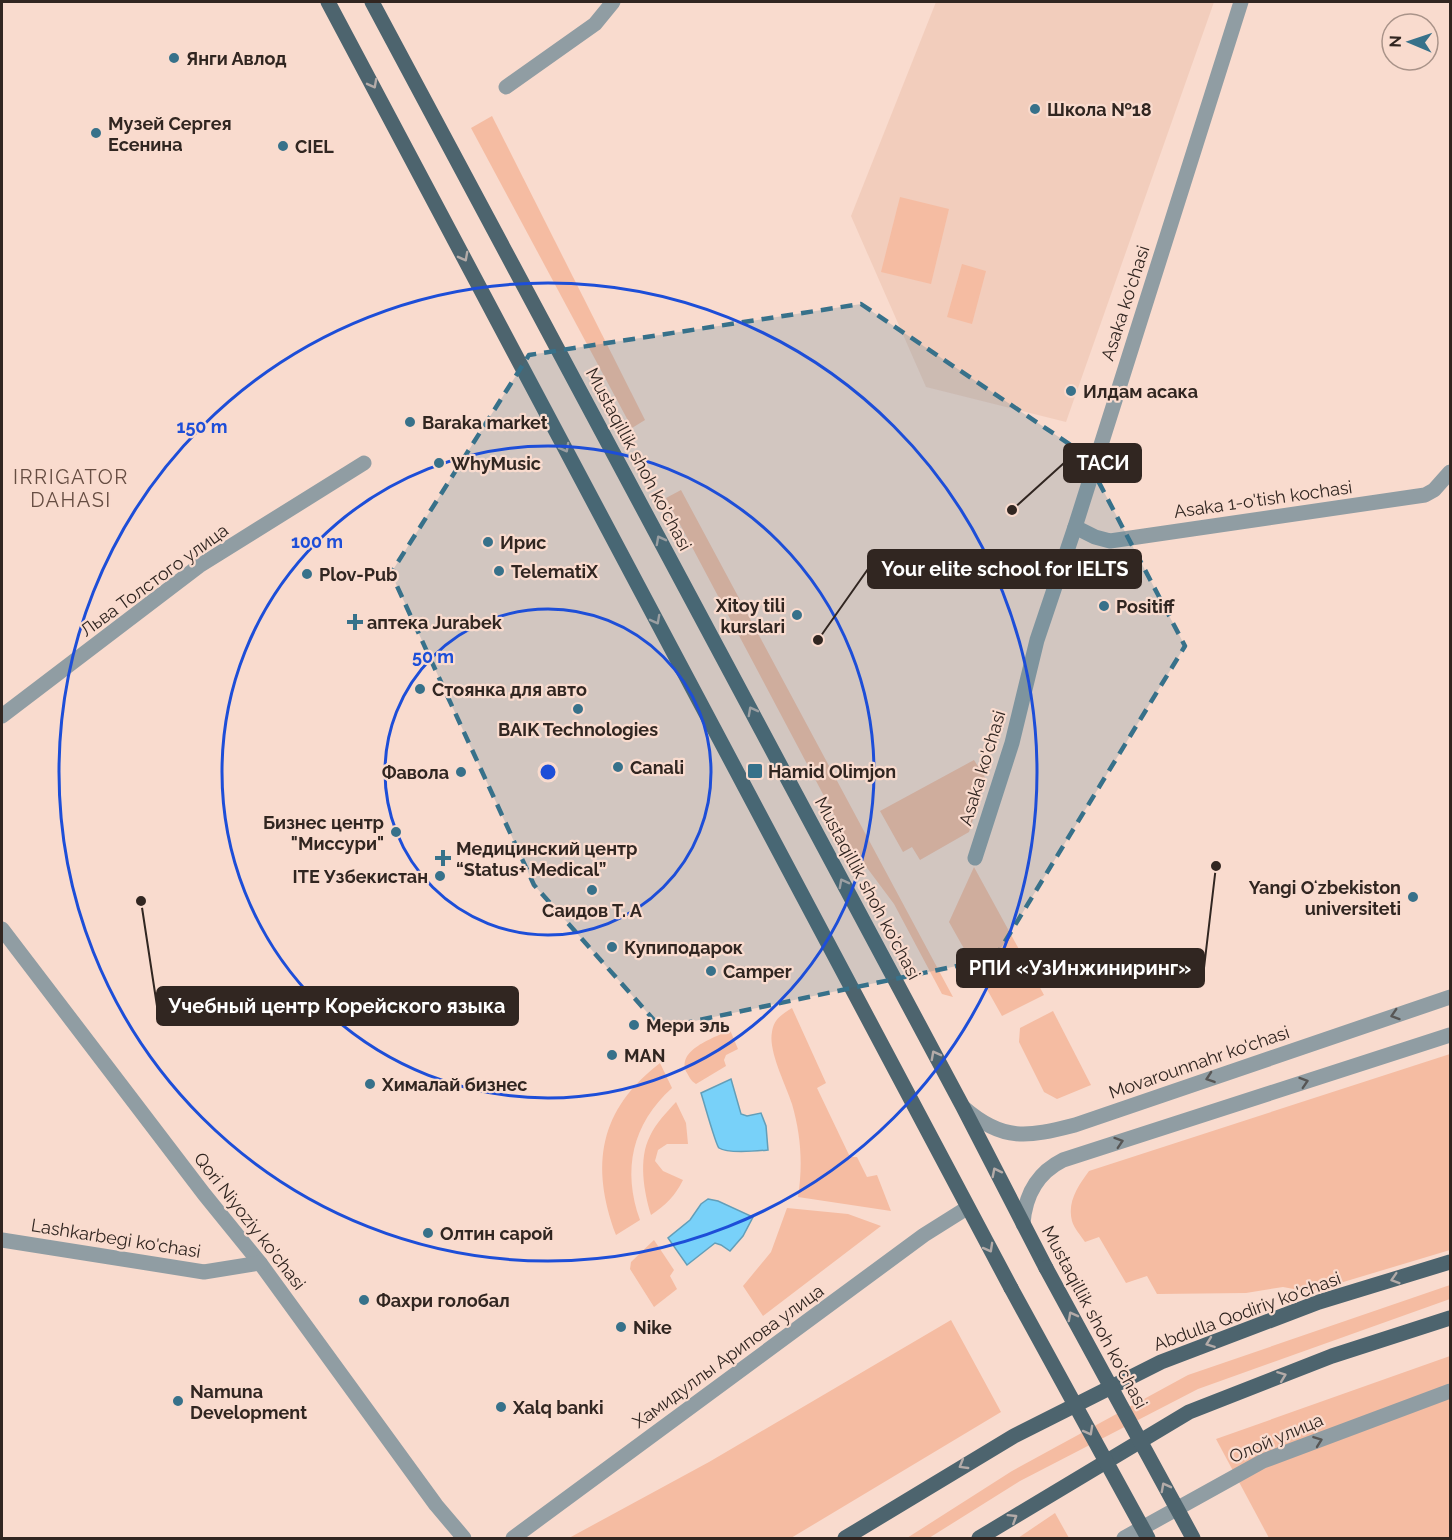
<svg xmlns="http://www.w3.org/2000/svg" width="1452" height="1540" font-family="Raleway,sans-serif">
	<rect width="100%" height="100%" fill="#f9dbce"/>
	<polygon fill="#f2cdbc" points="936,2 1214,2 1066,422 926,387 851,216"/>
	<g fill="#f5bca2">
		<polygon points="492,116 645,420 632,428 471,128"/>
		<polygon points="900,197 949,209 931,284 881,272"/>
		<polygon points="962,264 986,271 972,324 947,317"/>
		<polygon points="681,490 953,997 942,994 894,904 850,845 666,498"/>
		<polygon points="974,760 986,779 969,832 920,860 912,847 903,852 880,811"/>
		<polygon points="974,867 1044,995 1002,1016 949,922"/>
		<path d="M792,1008L826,1083L817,1088L850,1157H857L867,1177L877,1175L891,1211L798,1197C803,1165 801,1135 792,1104C786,1085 768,1051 772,1032C774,1019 781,1015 792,1008Z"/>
		<polygon points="1053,1011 1091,1085 1057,1099 1044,1092 1019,1042 1020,1028"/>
		<path d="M730,1030L738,1049L726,1055L724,1060L726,1066L696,1084C691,1081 690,1078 687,1073C675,1050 714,1038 730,1030Z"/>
		<path d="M1450,1054V1250L1310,1292L1283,1287L1246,1293L1157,1294L1147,1276L1126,1283L1099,1237L1085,1242C1081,1236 1074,1228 1072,1221C1067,1202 1078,1186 1089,1171Z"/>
		<path d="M660,1063L672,1088C632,1124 622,1170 640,1220L616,1235C590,1165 599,1110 660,1063Z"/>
		<path d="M676,1102L686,1123L688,1144H667L658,1150L655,1161L663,1171L683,1180C675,1196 666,1205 651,1215C644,1192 638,1159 650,1136C656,1123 666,1113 676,1102Z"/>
		<polygon points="787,1208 848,1214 881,1226 763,1316 743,1286 771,1252"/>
		<polygon points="654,1240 674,1270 670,1276 677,1289 654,1307 630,1269 631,1262"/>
		<polygon points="1450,1285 1450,1299 1198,1389 1020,1481 929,1538 907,1538 1012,1471 1188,1375"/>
		<polygon points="951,1320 1001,1412 791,1538 569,1538 709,1462"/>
		<polygon points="1450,1356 1450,1538 1269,1538 1216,1439"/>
		<polygon points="1055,1513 1069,1538 1018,1538"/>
	</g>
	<g fill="#78d1f9" stroke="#639eb8" stroke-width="1.5">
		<path d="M731,1079L741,1114L747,1116L761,1113L766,1126L768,1150C757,1151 728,1154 719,1148C716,1146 704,1102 701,1093Z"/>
		<polygon points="708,1199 718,1201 753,1217 743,1236 730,1251 721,1245 715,1243 687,1265 668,1238 690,1220 701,1204"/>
	</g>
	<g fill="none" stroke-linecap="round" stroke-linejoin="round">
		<g stroke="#909da3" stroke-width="15">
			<polyline points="506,87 595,24 613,2"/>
			<polyline points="1075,527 1095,537 1110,541 1425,495 1434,490 1450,472"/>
			<polyline points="2,716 199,566 364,463"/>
			<polyline points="975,858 1012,743 1037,640 1075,527 1241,2"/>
			<polyline points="2,929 204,1194 260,1263 436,1505 464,1538"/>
			<path d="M964,1108C1003,1142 1028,1137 1075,1125L1450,997"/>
			<path d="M1023,1224C1025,1195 1037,1173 1063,1160L1450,1035"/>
			<polyline points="2,1240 204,1272 260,1263"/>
			<polyline points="513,1538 924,1235 967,1208"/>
			<polyline points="1124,1538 1263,1461 1450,1391"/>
		</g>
		<g stroke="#4d646e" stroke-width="15">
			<polyline points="328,2 1011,1288"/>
			<polyline points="372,2 963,1107 1046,1268"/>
			<polyline points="845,1538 1014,1436 1161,1362 1319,1302 1450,1262"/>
			<polyline points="979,1538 1189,1412 1332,1356 1450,1318"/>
		</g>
		<g stroke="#4d646e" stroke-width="15">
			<polyline points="1046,1268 1193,1538"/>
			<polyline points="1011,1288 1148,1538"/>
		</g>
	</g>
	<defs><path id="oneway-chevron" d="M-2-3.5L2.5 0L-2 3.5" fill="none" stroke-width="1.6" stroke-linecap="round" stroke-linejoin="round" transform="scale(1.5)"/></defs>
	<g stroke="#b4aba8">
		<use href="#oneway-chevron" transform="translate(373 84) rotate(62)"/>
		<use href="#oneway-chevron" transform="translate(464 257) rotate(62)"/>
		<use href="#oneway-chevron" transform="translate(565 448) rotate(62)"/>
		<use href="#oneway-chevron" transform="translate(660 540) rotate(-118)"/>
		<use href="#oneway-chevron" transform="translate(656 620) rotate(62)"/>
		<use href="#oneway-chevron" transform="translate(752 711) rotate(-118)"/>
		<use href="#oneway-chevron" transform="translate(843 883) rotate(-118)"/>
		<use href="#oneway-chevron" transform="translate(935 1055) rotate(-118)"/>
		<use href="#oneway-chevron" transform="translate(996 1172) rotate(-117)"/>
		<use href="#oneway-chevron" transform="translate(989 1248) rotate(61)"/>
		<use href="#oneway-chevron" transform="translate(1395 1279) rotate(163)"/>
		<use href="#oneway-chevron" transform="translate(1072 1316) rotate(-118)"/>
		<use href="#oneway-chevron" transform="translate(1210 1343) rotate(160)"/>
		<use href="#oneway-chevron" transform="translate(1282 1376) rotate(-21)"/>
		<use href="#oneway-chevron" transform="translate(1089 1431) rotate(61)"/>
		<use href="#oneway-chevron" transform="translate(963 1465) rotate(149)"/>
		<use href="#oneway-chevron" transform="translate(1165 1487) rotate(-118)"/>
		<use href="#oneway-chevron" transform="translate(1013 1518) rotate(-32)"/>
	</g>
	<g stroke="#575655">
		<use href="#oneway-chevron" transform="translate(1395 1015) rotate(162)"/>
		<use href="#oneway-chevron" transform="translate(1210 1078) rotate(161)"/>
		<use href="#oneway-chevron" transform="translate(1304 1082) rotate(-18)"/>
		<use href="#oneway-chevron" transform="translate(1119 1142) rotate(-18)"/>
		<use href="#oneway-chevron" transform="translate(1318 1441) rotate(-20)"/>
	</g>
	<path fill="#37718a" fill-opacity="0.2" stroke="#37718a" stroke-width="4.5" stroke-dasharray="12 8" stroke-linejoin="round" d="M861,304L1084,454L1185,646L995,958L661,1028L534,885L391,573L529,355Z"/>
	<g fill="none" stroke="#1d4ed8" stroke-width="3">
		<circle cx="548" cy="772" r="163"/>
		<circle cx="548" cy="772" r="326"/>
		<circle cx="548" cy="772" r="489"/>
	</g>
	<g fill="#37718a" stroke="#f9dbce" stroke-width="2">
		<circle cx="174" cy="58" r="6"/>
		<circle cx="1035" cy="109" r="6"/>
		<circle cx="96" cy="133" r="6"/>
		<circle cx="283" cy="146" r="6"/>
		<circle cx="1071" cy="391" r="6"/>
		<circle cx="410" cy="422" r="6"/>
		<circle cx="439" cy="463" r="6"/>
		<circle cx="488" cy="542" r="6"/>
		<circle cx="499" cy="571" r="6"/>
		<circle cx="307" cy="574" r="6"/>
		<circle cx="1104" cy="606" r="6"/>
		<circle cx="797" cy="615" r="6"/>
		<path d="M352 613h6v6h6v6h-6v6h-6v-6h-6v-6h6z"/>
		<circle cx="420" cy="689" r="6"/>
		<circle cx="578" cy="709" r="6"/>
		<circle cx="618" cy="767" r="6"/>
		<rect x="747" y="763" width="16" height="16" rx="3"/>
		<circle cx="461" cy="772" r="6"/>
		<circle cx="396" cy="832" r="6"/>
		<path d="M440 849h6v6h6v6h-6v6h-6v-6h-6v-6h6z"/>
		<circle cx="440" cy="876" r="6"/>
		<circle cx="592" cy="890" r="6"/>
		<circle cx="1413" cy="897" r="6"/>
		<circle cx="612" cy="947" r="6"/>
		<circle cx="711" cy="971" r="6"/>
		<circle cx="634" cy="1025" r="6"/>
		<circle cx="612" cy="1055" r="6"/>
		<circle cx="370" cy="1084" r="6"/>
		<circle cx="428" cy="1233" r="6"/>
		<circle cx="364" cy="1300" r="6"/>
		<circle cx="621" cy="1327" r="6"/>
		<circle cx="178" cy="1401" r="6"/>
		<circle cx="501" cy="1407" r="6"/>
	</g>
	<g text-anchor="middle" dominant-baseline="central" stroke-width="4.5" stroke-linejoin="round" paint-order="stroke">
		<g font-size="18" font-weight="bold" fill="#312621" stroke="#f9dbce" text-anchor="start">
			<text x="186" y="58">Янги Авлод</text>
			<text x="1047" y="109">Школа №18</text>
			<text x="108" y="123">Музей Сергея<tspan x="108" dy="21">Есенина</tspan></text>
			<text x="295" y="146">CIEL</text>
			<text x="1083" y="391">Илдам асака</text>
			<text x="422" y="422">Baraka market</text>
			<text x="451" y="463">WhyMusic</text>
			<text x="500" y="542">Ирис</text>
			<text x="511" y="571">TelematiX</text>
			<text x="319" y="574">Plov-Pub</text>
			<text x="785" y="605" text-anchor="end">Xitoy tili<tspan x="785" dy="21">kurslari</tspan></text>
			<text x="1116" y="606">Positiff</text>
			<text x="367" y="622">аптека Jurabek</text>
			<text x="432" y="689">Стоянка для авто</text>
			<text x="578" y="729" text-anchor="middle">BAIK Technologies</text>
			<text x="630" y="767">Canali</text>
			<text x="768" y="771">Hamid Olimjon</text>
			<text x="449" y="772" text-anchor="end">Фавола</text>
			<text x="384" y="822" text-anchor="end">Бизнес центр<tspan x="384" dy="21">"Миссури"</tspan></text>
			<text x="456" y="848">Медицинский центр<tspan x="456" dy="21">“Status+ Medical”</tspan></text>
			<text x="428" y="876" text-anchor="end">ITE Узбекистан</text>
			<text x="1401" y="887" text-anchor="end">Yangi Oʻzbekiston<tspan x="1401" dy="21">universiteti</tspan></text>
			<text x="592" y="910" text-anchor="middle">Саидов Т. А</text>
			<text x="624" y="947">Купиподарок</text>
			<text x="723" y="971">Camper</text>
			<text x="646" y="1025">Мери эль</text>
			<text x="624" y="1055">MAN</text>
			<text x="382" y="1084">Хималай бизнес</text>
			<text x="440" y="1233">Олтин сарой</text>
			<text x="376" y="1300">Фахри голобал</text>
			<text x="633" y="1327">Nike</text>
			<text x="190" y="1391">Namuna<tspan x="190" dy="21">Development</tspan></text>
			<text x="513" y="1407">Xalq banki</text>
		</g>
		<g font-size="18" fill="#312621" stroke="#f9dbce">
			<text transform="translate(1125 303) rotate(-72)">Asaka ko'chasi</text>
			<text transform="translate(639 459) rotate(62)">Mustaqillik shoh ko'chasi</text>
			<text transform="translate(1263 499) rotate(-8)">Asaka 1-o'tish kochasi</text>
			<text transform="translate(154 580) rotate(-36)">Льва Толстого улица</text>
			<text transform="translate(982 768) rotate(-73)">Asaka ko'chasi</text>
			<text transform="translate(868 888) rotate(62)">Mustaqillik shoh ko'chasi</text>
			<text transform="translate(1199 1062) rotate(-19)">Movarounnahr ko'chasi</text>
			<text transform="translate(250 1221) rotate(52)">Qori Niyoziy ko'chasi</text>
			<text transform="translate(116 1238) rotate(9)">Lashkarbegi ko'chasi</text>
			<text transform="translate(1247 1311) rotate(-20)">Abdulla Qodiriy ko'chasi</text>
			<text transform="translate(1095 1317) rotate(62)">Mustaqillik shoh ko'chasi</text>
			<text transform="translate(728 1356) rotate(-36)">Хамидуллы Арипова улица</text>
			<text transform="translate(1276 1438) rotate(-23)">Олой улица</text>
		</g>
		<g font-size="20" letter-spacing="1.5" fill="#664d42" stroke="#f9dbce">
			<text x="71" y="477">IRRIGATOR<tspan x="71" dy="23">DAHASI</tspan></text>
		</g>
	</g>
	<circle cx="548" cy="772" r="9" fill="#1d4ed8" stroke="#f9dbce" stroke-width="3"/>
	<g font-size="18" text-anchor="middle" font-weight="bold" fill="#1d4ed8" stroke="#f9dbce" stroke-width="4.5" stroke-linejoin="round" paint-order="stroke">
		<text x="202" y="433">150 m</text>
		<text x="317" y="548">100 m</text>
		<text x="433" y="663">50 m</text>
	</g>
	<path fill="none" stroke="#312621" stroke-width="2" d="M1012 510L1064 463M818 640L868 569M1216 866L1204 968M141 901L157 1006"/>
	<g fill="#312621" stroke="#f9dbce" stroke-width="2">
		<circle cx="1012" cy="510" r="6"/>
		<circle cx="818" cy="640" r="6"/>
		<circle cx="1216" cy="866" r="6"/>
		<circle cx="141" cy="901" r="6"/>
	</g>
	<g fill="#312621" stroke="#312621" stroke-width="2">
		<rect x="1064" y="444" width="77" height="38" rx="6"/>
		<rect x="868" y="550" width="273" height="38" rx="6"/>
		<rect x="957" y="949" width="247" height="38" rx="6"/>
		<rect x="157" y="987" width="361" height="38" rx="6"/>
	</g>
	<g font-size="20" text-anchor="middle" font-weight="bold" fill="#fff">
		<text x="1103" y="470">ТАСИ</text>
		<text x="1005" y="576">Your elite school for IELTS</text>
		<text x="1080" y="975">РПИ «УзИнжиниринг»</text>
		<text x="337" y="1013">Учебный центр Корейского языка</text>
	</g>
	<rect width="1452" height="1540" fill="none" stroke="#312621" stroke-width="6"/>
	<g transform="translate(1410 42) rotate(272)"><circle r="28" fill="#f9dbce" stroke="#a99389" stroke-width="1.5"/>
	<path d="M0-4.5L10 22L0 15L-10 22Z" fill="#37718a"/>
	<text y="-9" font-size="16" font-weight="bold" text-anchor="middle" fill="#312621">N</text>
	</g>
</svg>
